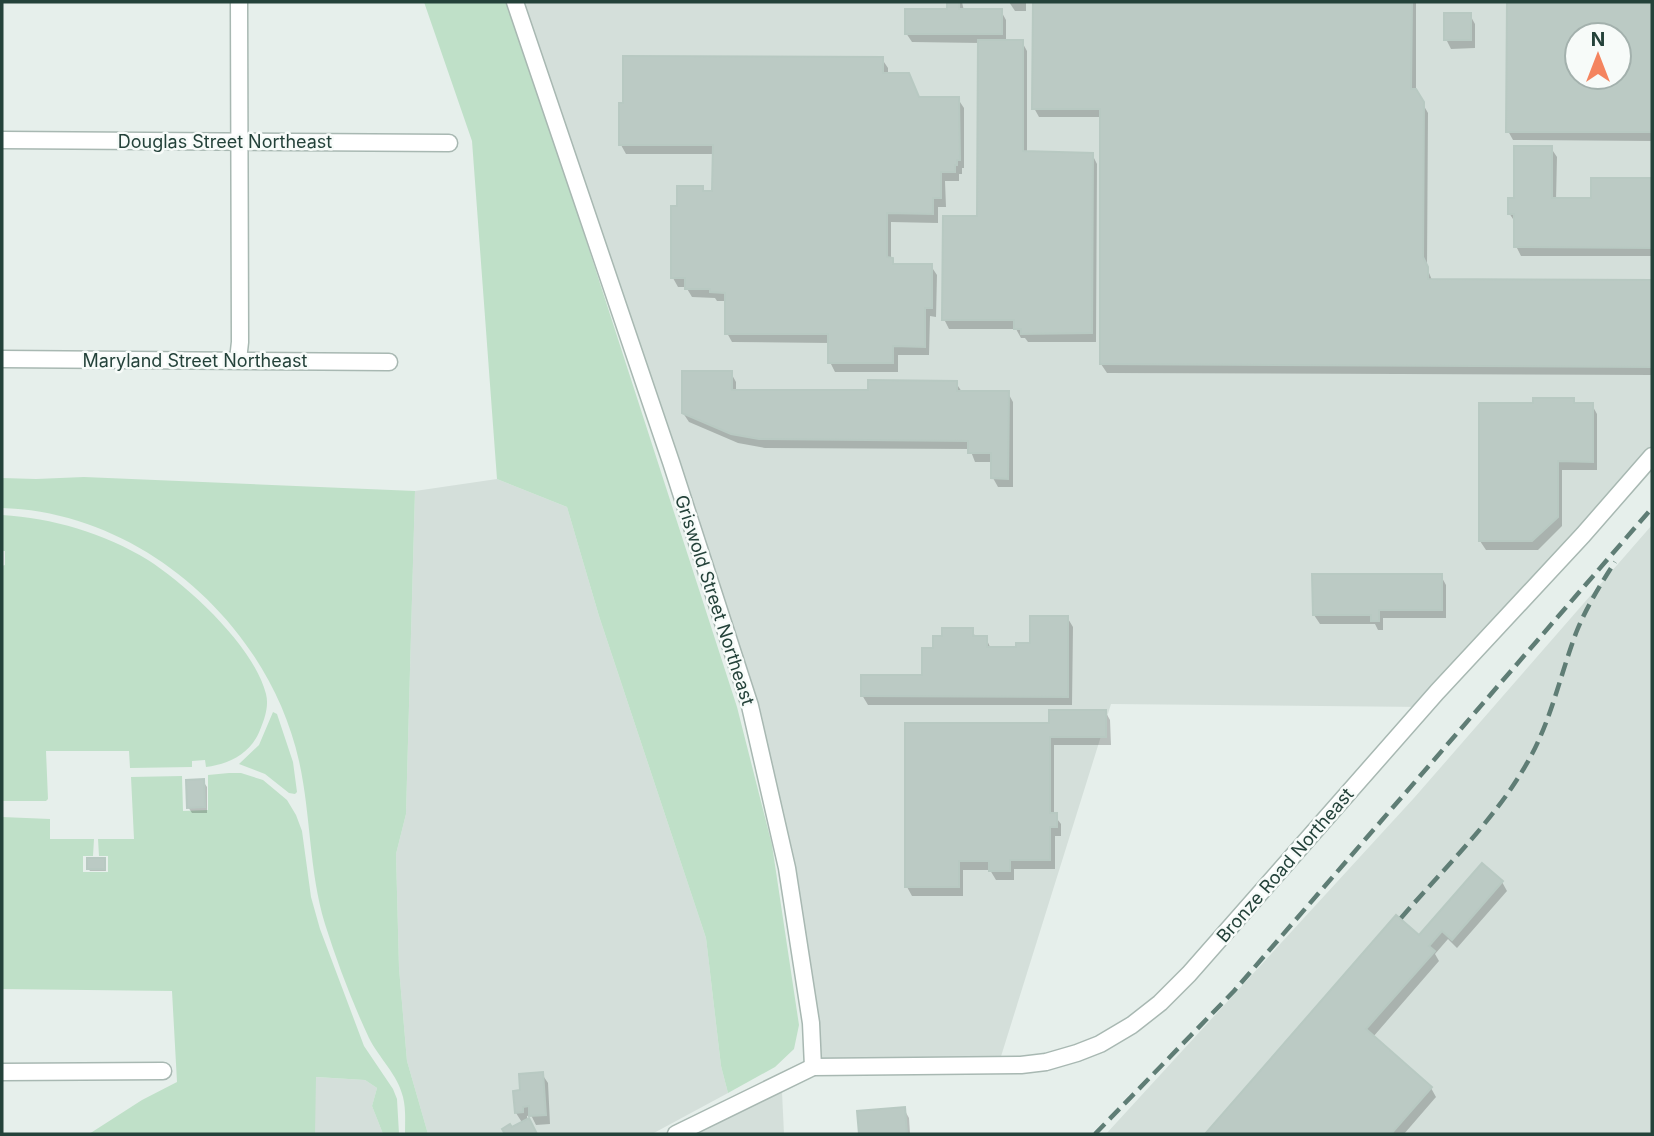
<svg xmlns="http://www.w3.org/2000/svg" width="1654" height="1136" font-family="Inter,sans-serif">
	<rect width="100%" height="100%" fill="#e6efeb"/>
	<g fill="#d4dfda" fill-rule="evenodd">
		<path d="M515,2H1652V456L1424,707L1111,704L998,1066L813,1067L772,795ZM1577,35H1619V77H1577Z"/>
		<polygon points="497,479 567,507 599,616 706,938 721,1066 728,1093 652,1134 428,1134 407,1061 399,968 396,854 406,814 415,491"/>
		<polygon points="1652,525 1652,1134 1106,1134 1414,798"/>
		<polygon points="315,1077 365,1080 377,1088 372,1106 383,1134 315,1134"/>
		<polygon points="782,1092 784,1134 695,1134"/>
	</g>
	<g fill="#bfe0c8">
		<polygon points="424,2 509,2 737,707 772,845 799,1025 794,1049 775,1067 728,1093 721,1066 706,938 599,616 567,507 497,479 472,141"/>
		<path d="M84,477L415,491L406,814L396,854L399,968L407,1061L428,1134H405C405,1122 406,1109 403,1097C398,1075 379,1058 369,1038C352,1002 337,962 325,924C309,871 311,815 299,761C269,626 143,512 2,508V478L36,479Z"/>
		<path d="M2,515C52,518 104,533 148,560C188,586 254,646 266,694C269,706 265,718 260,730C251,753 230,764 206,767L205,760L192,761V767L130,768L129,751H46L48,799L46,801H2V566L5,565V551H2Z"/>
		<polygon points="273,712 277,714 293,762 297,792 295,794 289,793 265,774 239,764 259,745"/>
		<polygon points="229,773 241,773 263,780 287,800 296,815 302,831 311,897 320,929 364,1046 393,1089 397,1099 399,1134 383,1134 372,1106 377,1088 365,1080 316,1077 315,1134 89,1134 142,1100 177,1082 172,991 2,989 2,817 50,819 50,839 94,839 93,856 83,856 83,872 108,872 108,856 99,856 98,839 134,839 131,777 182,776 183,811 208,810 208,775"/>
	</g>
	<g fill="#0003" fill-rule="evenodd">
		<polygon points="949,2 962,2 964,11 1001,11 1006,20 1006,42 1022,42 1027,51 1027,153 1092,154 1097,164 1096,342 1028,342 1025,338 1021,338 1016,329 949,329 944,319 979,218 980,43 912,42 906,33 949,11"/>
		<polygon points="1009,2 1026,2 1026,11 1015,11"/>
		<polygon points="1035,2 1416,2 1416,92 1428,113 1427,268 1432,280 1652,282 1652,375 1107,373 1101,364 1102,117 1039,117 1034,108"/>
		<path d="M1509,2H1652V141L1513,140L1508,131ZM1577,35H1619V77H1577Z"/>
		<polygon points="1470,15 1475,24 1475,48 1451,49 1446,39"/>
		<polygon points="882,59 888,68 888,74 920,99 958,99 964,108 964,168 962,168 962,174 959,174 959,181 945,181 946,207 938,207 938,223 891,222 891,259 896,266 931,266 937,275 936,317 930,316 929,355 898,355 898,372 835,372 830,362 830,343 732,342 727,333 727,301 717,301 715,298 692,297 686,287 678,287 673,278 678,207 702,188 704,192 714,192 714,154 626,154 621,145"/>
		<polygon points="1551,148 1557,157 1556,200 1593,200 1593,179 1652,180 1652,256 1521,256 1516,246 1515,222 1509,213 1516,200"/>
		<polygon points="731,373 736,382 736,392 870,392 956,383 962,392 1008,393 1013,402 1013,487 998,487 993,478 993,462 975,462 970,449 765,448 738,443 689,422 683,413"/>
		<polygon points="1573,400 1576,405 1592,405 1597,414 1597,470 1562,470 1562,526 1538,550 1486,550 1480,541 1534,405"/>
		<polygon points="1441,576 1446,585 1446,618 1383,618 1383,630 1378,630 1375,624 1320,624 1314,615"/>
		<polygon points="1067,617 1073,627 1072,705 868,705 862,695 923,677 935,649 972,630 976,638 986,638 991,649 1017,649 1032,645"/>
		<polygon points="1105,711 1110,720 1111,745 1054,745 1054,815 1061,824 1061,836 1055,836 1055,869 1014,869 1014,880 996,880 990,870 963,870 963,896 912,896 907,887 1051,724"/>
		<polygon points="203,781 207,787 207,813 192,813 188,807"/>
		<polygon points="104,860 106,871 90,871 88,868"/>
		<polygon points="1502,882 1507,891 1457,948 1448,939 1435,954 1439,961 1373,1037 1431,1088 1436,1097 1404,1134 1207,1134 1396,918 1419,938"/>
		<polygon points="542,1074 548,1083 550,1124 536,1125 531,1115 527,1116 527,1121 535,1134 507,1134 504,1129 511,1129 523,1124 516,1113 522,1092"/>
		<polygon points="904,1109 909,1118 910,1134 861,1134 859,1112"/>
	</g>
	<g fill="#bbcac4" stroke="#b8c9c2" stroke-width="2" fill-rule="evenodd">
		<polygon points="947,2 959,2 959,9 1002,9 1002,34 905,34 905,9 947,9"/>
		<polygon points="1033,2 1412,2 1411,89 1416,89 1424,102 1423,257 1428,267 1428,279 1652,280 1652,367 1100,364 1100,109 1032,109"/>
		<path d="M1507,2H1652V132H1506ZM1577,35H1619V77H1577Z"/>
		<rect x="1444" y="13" width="27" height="27"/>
		<polygon points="978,40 1023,40 1023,151 1093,153 1092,333 1021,334 1021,329 1014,329 1014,320 942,320 943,216 977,216"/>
		<polygon points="623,56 883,57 883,73 909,73 919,97 959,97 960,160 957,160 957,165 955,165 955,172 941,172 941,198 933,198 933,214 887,213 887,257 893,258 893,264 932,264 932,308 925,308 925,347 893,346 893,363 828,363 828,334 725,334 725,293 710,292 710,289 685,289 685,278 671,278 671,206 677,206 677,186 703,186 703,191 712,191 713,145 619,145 619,103 623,103"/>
		<polygon points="1514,146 1552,146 1552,198 1591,198 1591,178 1652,178 1652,248 1514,247 1514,214 1508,214 1508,198 1514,198"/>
		<polygon points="682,371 732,371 732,390 868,390 868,380 957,381 957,391 1009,391 1008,479 991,478 991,453 968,453 968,441 759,439 731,434 682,413"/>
		<polygon points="1533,398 1574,398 1574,403 1593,403 1593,462 1558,461 1558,517 1532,541 1479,541 1479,403 1533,403"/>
		<polygon points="1312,574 1442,574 1442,610 1379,610 1379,621 1371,621 1371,615 1313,615"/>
		<polygon points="1030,616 1068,616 1068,697 861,696 861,675 922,675 922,648 933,648 933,636 942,636 942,628 973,628 973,636 987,636 987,647 1016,647 1016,643 1030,643"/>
		<polygon points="1049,710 1106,710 1106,737 1050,737 1050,813 1057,813 1057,827 1050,827 1050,860 1010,860 1010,871 989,871 989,861 959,861 959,887 905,887 905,723 1049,723"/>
		<polygon points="204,779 205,807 187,808 186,780"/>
		<rect x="87" y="858" width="18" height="11"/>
		<polygon points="1482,863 1503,881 1452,940 1442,931 1429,946 1435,951 1366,1029 1432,1087 1391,1134 1205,1134 1396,915 1419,935"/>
		<polygon points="543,1072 546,1115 529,1116 529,1106 523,1107 523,1112 515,1113 513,1091 520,1090 519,1074"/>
		<polygon points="905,1107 907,1134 859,1134 857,1111"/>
		<polygon points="529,1118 537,1134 505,1134 502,1129 510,1124 512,1127"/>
	</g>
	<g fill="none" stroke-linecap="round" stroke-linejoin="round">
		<defs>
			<g id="street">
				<polyline points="515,2 671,462 750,706 787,868 811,1023 813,1067"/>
				<polyline points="2,140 449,143"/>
				<polyline points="2,359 389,362"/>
				<polyline points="238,360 240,342 239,2"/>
				<polyline points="2,1072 163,1071"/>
				<polyline points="676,1134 813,1067 1021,1065 1046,1062 1077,1053 1100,1044 1132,1025 1160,1003 1189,974 1437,692 1583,535 1652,456"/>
			</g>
		</defs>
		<use href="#street" stroke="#a8b8b2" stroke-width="19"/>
		<use href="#street" stroke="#fff" stroke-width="16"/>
		<g stroke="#5f7d75" stroke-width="4.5" stroke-dasharray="14 7" stroke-linecap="butt">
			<path d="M1401,918C1446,866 1500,815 1532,754C1552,716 1561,673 1576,633C1586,608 1600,585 1615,562"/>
			<polyline points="1095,1134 1234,991 1652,508"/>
		</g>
	</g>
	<g text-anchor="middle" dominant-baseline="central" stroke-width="5" stroke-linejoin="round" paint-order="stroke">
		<g font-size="18" fill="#24423a" stroke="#f7fbf9">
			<text x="225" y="141">Douglas Street Northeast</text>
			<text x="195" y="360">Maryland Street Northeast</text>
			<text transform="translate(715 600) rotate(72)">Griswold Street Northeast</text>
			<text transform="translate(1285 865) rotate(-49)">Bronze Road Northeast</text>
		</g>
	</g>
	<rect width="1654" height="1136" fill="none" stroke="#24423a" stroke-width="7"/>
	<g transform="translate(1598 56)"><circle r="33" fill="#f7fbf9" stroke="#a3b1ad" stroke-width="2"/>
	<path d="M0-5L12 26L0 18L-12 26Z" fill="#f4845f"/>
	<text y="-10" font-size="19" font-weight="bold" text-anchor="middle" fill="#24423a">N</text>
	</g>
</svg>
